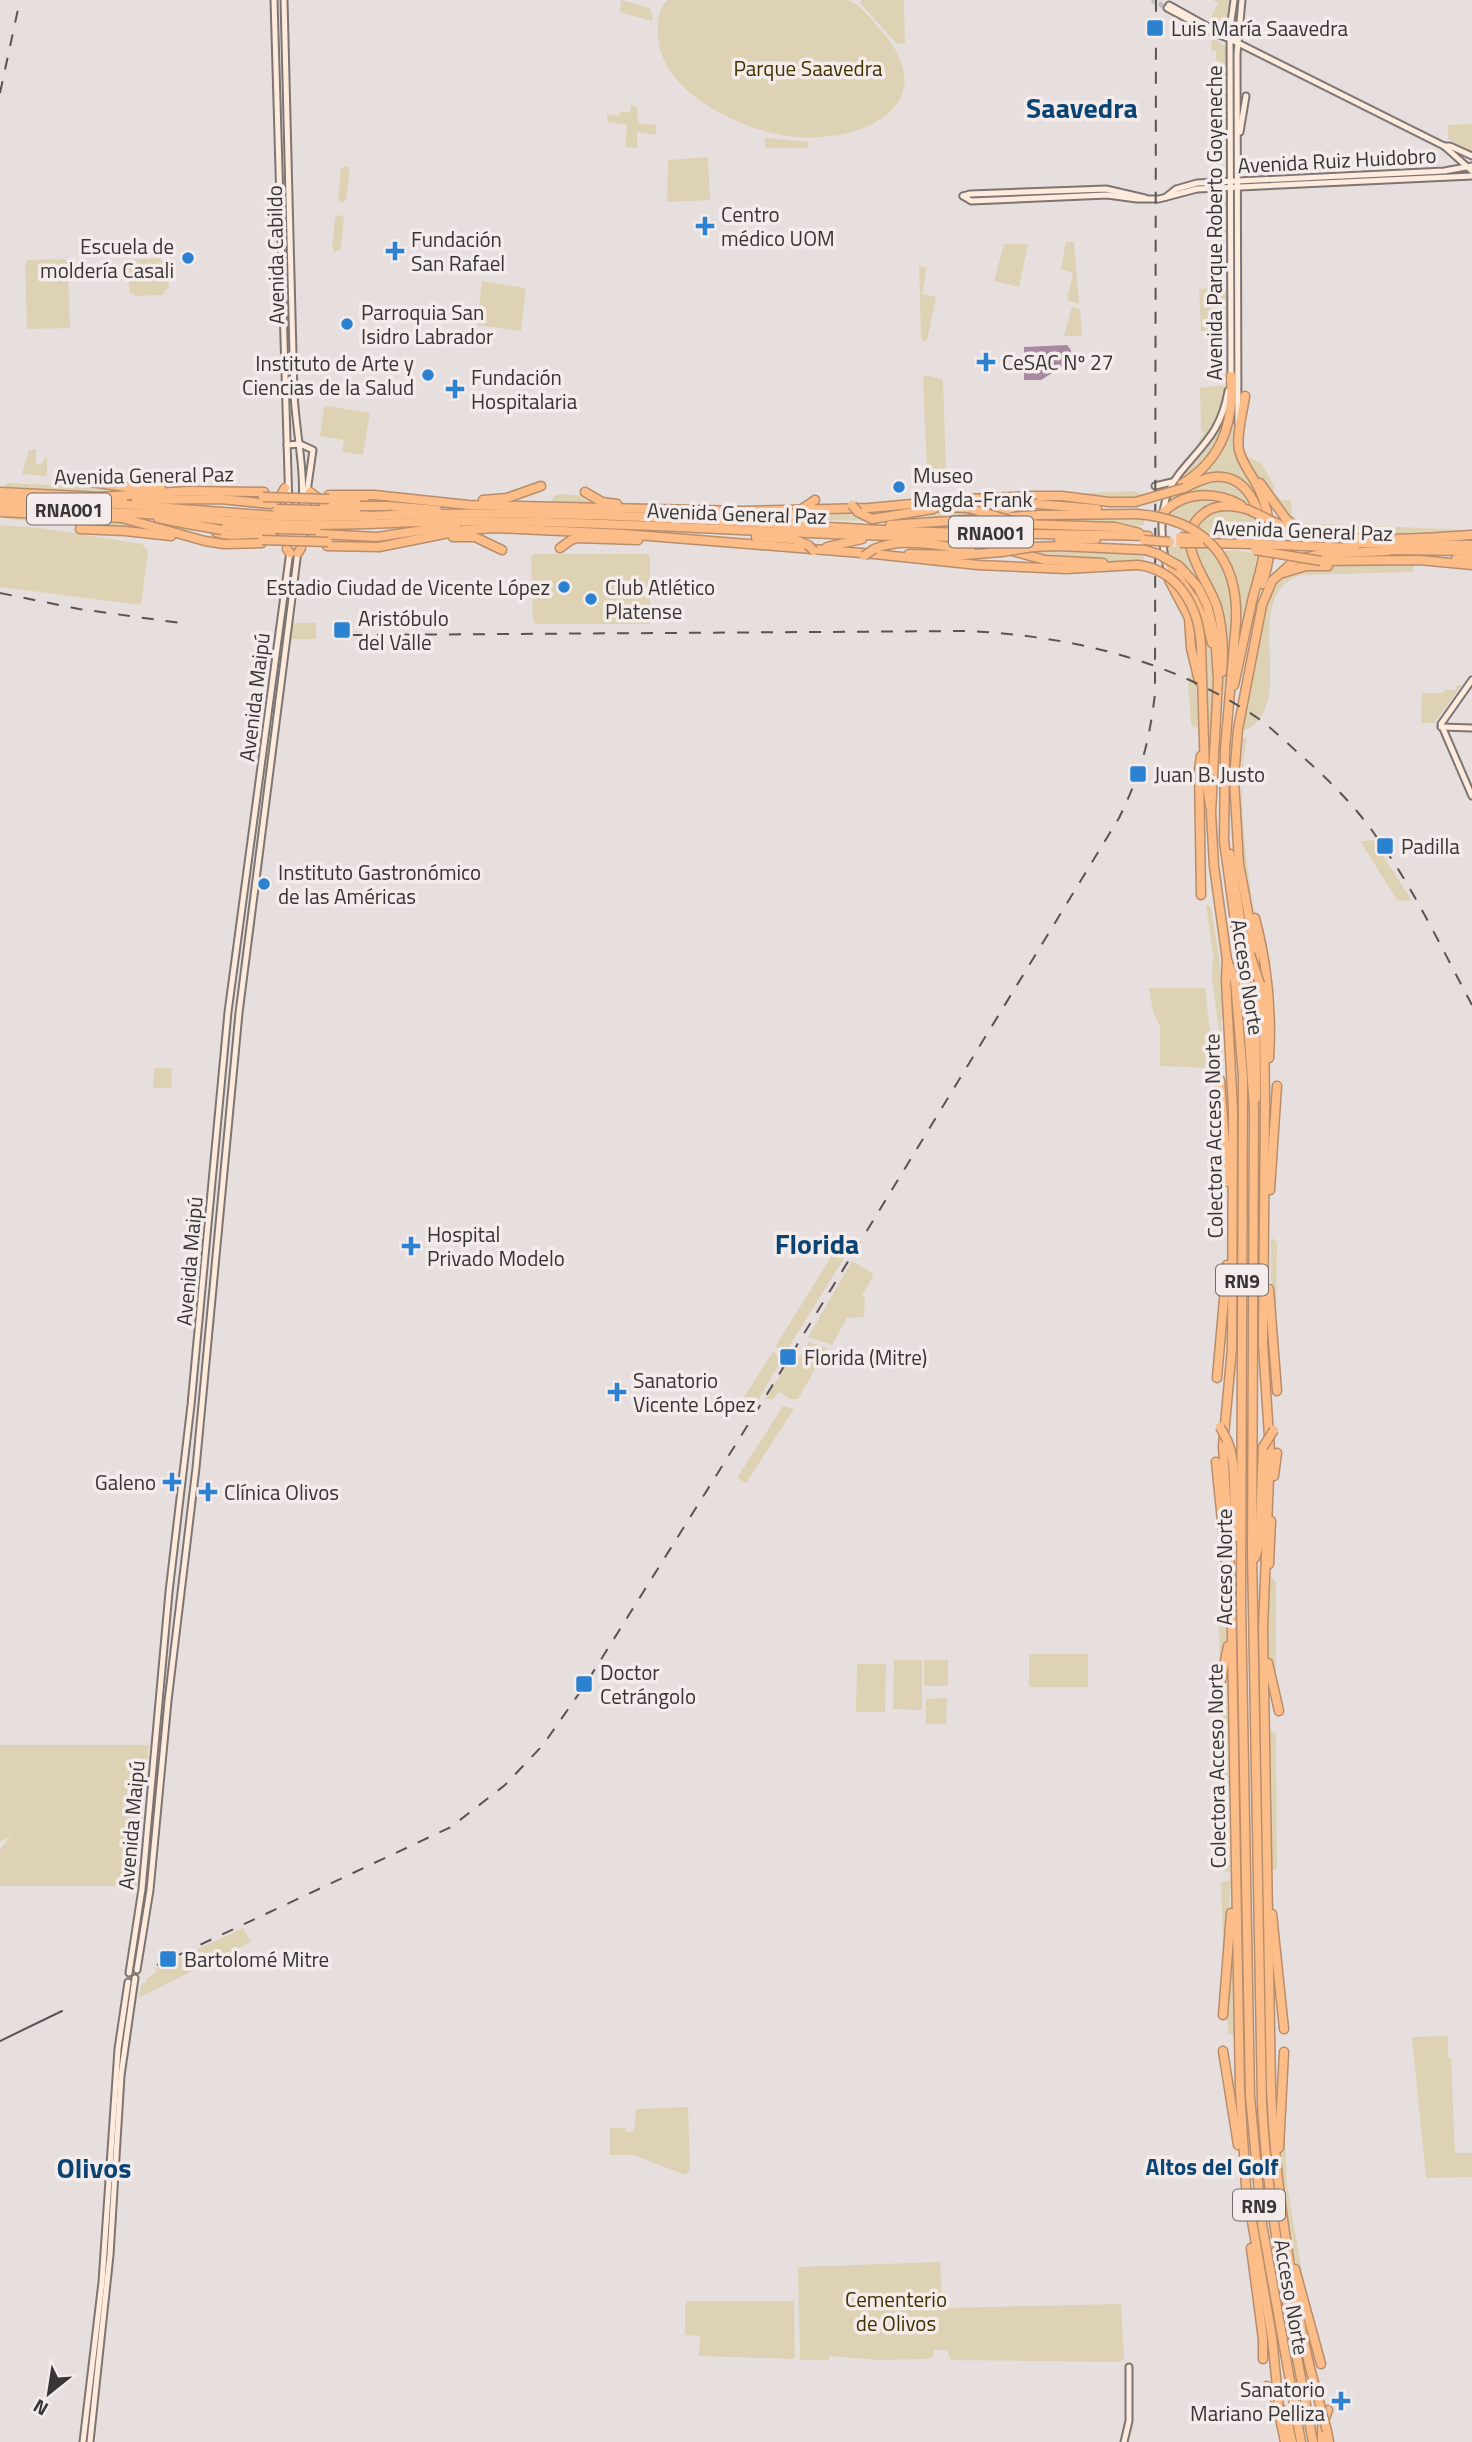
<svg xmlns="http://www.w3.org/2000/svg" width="1472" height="2442" font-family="'Titillium Web',sans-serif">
	<rect width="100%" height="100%" fill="#e7dfde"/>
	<g fill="#ded2b5">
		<polygon points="621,0 650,8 653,19 651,21 620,12"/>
		<path d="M668,0C714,0 760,0 806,0C818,0 837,0 848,0C860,4 872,20 880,29C946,103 866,143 795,137C744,132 659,93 658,34C658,20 657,9 668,0Z"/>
		<polygon points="862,0 904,0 905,43 897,44 860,3"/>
		<polygon points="1213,0 1232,0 1225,28 1209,21 1218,3"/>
		<path d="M1212,38L1227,47C1228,66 1234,119 1222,133L1212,132V115H1220V100H1211L1210,69H1220L1221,61H1216V51H1211Z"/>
		<polygon points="631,105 637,107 638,123 656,125 656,135 637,132 637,148 625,147 627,125 607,122 607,114 619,116 620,111 630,113"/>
		<polygon points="1472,124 1472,152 1448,139 1448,125"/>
		<polygon points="765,138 809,142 808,148 765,148"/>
		<polygon points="708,157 710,200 669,202 667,200 668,160"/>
		<polygon points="344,166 348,167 350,171 346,199 341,203 338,198 341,169"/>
		<polygon points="1211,192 1227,193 1227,237 1212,237 1212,217 1216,217 1215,204 1211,203"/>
		<polygon points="338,215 343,216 344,220 341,248 335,252 332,247 335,218"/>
		<polygon points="1066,242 1074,242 1079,304 1067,300 1073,273 1061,269"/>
		<polygon points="1004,244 1028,244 1019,287 994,281"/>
		<polygon points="158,258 168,264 169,289 166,289 163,295 136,296 132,293 130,294 127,260"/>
		<polygon points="65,259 68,264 70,328 27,329 25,263 28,260"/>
		<polygon points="919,266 927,268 922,294 936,297 927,341 923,341 921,337"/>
		<polygon points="482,281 526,288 521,331 477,325"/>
		<polygon points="1225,286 1228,289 1229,328 1226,331 1201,331 1199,289"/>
		<polygon points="1072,307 1080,309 1082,336 1064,336"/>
		<polygon points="927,375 943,380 946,471 927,472 923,378"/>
		<path d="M1226,385C1221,415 1207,439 1188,462L1201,437L1204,434L1201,430L1200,388Z"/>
		<path d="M1228,398C1228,436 1207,466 1174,486L1213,436Z"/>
		<polygon points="326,406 370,413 363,455 342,452 344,440 320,436 324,408"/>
		<path d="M1232,420H1235L1236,455L1254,484L1262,506L1264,521C1244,477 1247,472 1197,478Z"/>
		<path d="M1243,426L1244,455L1262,464L1274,486V492L1281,500H1291L1292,515L1298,523L1472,530C1445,536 1318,539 1297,524C1282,513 1272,494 1261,479C1248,462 1238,448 1243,426Z"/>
		<polygon points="36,449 36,464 41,465 45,458 47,458 47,476 22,474 29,450"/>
		<path d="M1221,482C1235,485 1244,494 1250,507C1213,488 1205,496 1167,505L1170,497L1199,486Z"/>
		<polygon points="8,483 155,490 102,494 5,490 5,484"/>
		<polygon points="1136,491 1143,496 1114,498 1067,494"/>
		<polygon points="560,494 586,496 598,503 649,507 551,503 554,496"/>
		<polygon points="1196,497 1232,502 1222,503 1191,524 1166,515 1170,509"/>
		<polygon points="1227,508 1253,515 1258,536 1210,536 1196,527 1210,512"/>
		<polygon points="939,510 965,511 981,514 914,521 778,520 798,514 856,512 861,517"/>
		<polygon points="4,514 118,520 161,533 6,519"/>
		<polygon points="1126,517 1144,518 1144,525 1139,525 1141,530 1116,524 1022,520"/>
		<polygon points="0,525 41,528 142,544 148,551 141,605 0,587"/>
		<path d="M1157,546L1188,547L1210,597L1217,623C1213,617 1212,606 1208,597C1197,577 1178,556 1157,546Z"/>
		<polygon points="1194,547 1213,550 1227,571 1234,610 1222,708 1225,645"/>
		<polygon points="1037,549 1132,552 1144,554 1143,562 1086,561 1032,554 1039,553 1027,550"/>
		<path d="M1236,550L1257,554L1254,580L1237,653C1242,617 1243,583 1223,551Z"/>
		<polygon points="534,554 648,554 650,558 650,624 536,624 533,620 531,557"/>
		<path d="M1415,563L1412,572L1302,575C1235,593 1303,711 1242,731L1264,607L1275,583L1281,576L1298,568Z"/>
		<path d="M1175,597C1195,636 1196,684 1198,728L1192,727L1191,723L1188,683L1191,671L1186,652L1187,631Z"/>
		<path d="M1191,600C1197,613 1205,627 1208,641C1216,675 1212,712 1209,746L1203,643H1195L1196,658L1192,641Z"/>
		<polygon points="292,623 316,623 316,639 291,639"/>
		<polygon points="1462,685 1434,723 1421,723 1422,693 1443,693 1444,690 1455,690 1455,686"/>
		<path d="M1247,737C1237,787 1244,848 1252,898C1237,871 1241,772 1243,739Z"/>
		<polygon points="1373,840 1412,901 1397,900 1360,841"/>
		<polygon points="1206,905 1211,907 1220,963 1224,1007 1221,1021 1224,1068 1212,979 1213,954"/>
		<polygon points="1149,988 1205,988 1214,1068 1160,1066 1160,1027 1153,1011"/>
		<polygon points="154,1068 172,1068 171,1088 153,1088"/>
		<polygon points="1271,1237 1277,1242 1276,1356 1271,1278"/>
		<polygon points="836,1249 846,1255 787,1350 775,1347"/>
		<polygon points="852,1261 874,1274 862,1296 865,1297 864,1317 847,1318 832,1345 808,1337"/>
		<polygon points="809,1342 827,1348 798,1399 790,1399 779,1392 773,1399 765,1399 793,1355 799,1358"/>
		<polygon points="773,1351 782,1359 756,1404 740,1404"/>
		<polygon points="783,1406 794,1409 746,1483 737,1478"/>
		<path d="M1272,1578L1276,1582V1690C1267,1653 1266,1617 1270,1579Z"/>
		<polygon points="1221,1579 1224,1579 1226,1641 1220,1680 1218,1582"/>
		<rect x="1029" y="1654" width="59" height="33"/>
		<polygon points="894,1660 922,1660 922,1710 893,1709"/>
		<rect x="924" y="1660" width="24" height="26"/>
		<polygon points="1227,1661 1228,1724 1222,1724 1219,1722 1219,1698"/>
		<polygon points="857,1664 886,1664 885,1712 856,1712"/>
		<polygon points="947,1698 946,1724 926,1724 926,1699"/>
		<polygon points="1269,1730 1276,1733 1277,1870 1271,1870 1272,1792"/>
		<path d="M1228,1731L1229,1781V1787C1224,1772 1210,1740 1228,1731Z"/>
		<polygon points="0,1745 149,1745 137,1886 0,1886 0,1849 11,1836 0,1842"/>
		<polygon points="1222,1770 1227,1789 1230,1873 1223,1870"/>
		<polygon points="1231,1880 1224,1978 1221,1882"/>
		<polygon points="243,1928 251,1942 138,1998 142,1983 146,1983 147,1978 156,1972 155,1969"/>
		<polygon points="1232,1929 1234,2034 1228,2034 1227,2012"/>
		<polygon points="1448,2036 1448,2057 1451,2058 1455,2153 1472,2153 1472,2177 1426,2178 1412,2037"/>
		<polygon points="1283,2099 1287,2185 1305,2289 1301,2285 1288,2229 1281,2174"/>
		<polygon points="688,2107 690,2170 686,2175 633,2155 610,2155 610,2128 626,2128 626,2132 634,2131 636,2109"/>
		<polygon points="940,2262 943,2308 1121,2304 1124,2359 1119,2362 951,2360 947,2350 934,2350 933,2356 929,2359 880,2360 830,2356 829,2360 800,2360 798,2267"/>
		<polygon points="688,2301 794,2301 795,2357 792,2359 699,2356 700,2336 685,2335 685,2305"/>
	</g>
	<polygon fill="#aa88a2" points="1067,345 1071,350 1070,362 1041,380 1024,380 1024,347"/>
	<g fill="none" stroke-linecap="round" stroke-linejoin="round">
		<polyline stroke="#c4bdbc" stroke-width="5" stroke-dasharray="5 2.5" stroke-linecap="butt" points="1152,0 1167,8"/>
		<defs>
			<g id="secondary">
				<polyline points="274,0 289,508"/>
				<path d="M284,0L294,394C296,432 305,469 302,508"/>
				<polyline points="1169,5 1221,34"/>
				<polyline points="1167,8 1214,33 1230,39 1444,146 1472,171"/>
				<polyline points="1240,132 1246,96"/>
				<polyline points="1444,146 1450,146 1472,156"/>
				<polyline points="963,196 971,201 1107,195 1137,199 1159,199 1197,189 1472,176"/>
				<polyline points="963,196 970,194 1106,189 1145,198"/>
				<polyline points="1166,197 1176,189 1197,183 1444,171 1472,166"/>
				<polyline points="1231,378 1230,29 1234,0"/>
				<polyline points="1238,423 1237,54 1242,0"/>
				<polyline points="287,445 300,444 313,450 307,492 307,508"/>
				<polyline points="1155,486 1172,482"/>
				<path d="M1169,578C1161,543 1155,504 1179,474C1203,444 1221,432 1228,391"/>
				<polyline points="1472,680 1441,724 1472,796"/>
				<polyline points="1441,727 1472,728"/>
				<polyline points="137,1970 150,1890 168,1701 196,1468 239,1013 298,551"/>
				<polyline points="129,1973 142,1889 169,1592 191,1405 228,1012 290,551"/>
				<polyline points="83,2442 102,2282 118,2049 128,1982"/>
				<polyline points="90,2442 110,2255 121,2076 135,1978"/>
				<polyline points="1124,2442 1129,2421 1129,2367"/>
			</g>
			<g id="highway">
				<path d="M1245,396C1243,413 1236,434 1239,450C1242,464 1253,476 1259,489C1273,518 1273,554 1262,584"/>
				<polyline points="91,482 126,487 161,488"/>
				<polyline points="1260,483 1286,519 1299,529"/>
				<path d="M1182,484C1223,459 1234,422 1231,376"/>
				<path d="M1184,488C1193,484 1203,478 1214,477C1251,473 1265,520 1264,548C1263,568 1255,586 1251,606C1245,632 1240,659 1234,685"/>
				<polyline points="0,492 100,497 188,491 264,492"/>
				<polyline points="310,492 324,503 366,503"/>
				<polyline points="585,492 602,502 617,504"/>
				<polyline points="329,495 374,495 468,505 743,511 869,508 966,499 1034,496 1062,496 1109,502 1135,502"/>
				<polyline points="0,499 105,503 182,509"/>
				<polyline points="136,500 220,499 270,504 278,500 285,488"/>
				<polyline points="483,500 507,498 541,486"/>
				<polyline points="105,503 123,501"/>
				<polyline points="1037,504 1097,509"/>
				<polyline points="0,506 181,516"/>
				<polyline points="388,506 437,510"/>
				<polyline points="805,507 815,500"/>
				<polyline points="929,507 968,508 982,512"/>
				<polyline points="316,510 365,510"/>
				<polyline points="0,512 122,518 205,541 224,544 262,543"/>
				<polyline points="223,512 277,516"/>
				<polyline points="858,512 872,519 933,509"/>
				<path d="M1163,513C1184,491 1215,491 1241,505"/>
				<path d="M392,515C556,509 721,521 884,530C972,535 1060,533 1148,536"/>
				<polyline points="987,515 1025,504"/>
				<polyline points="701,516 783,518 792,515"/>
				<polyline points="317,517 369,516"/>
				<polyline points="158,518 182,523"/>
				<polyline points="222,520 277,524"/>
				<path d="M1274,522C1324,546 1417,539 1472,535"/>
				<path d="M392,523C589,515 786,538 984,537"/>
				<polyline points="1022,524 1115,527 1139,533"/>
				<polyline points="317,525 369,524"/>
				<polyline points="890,525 1039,515 1137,514"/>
				<polyline points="222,526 276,529"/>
				<polyline points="80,529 125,531 171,536"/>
				<path d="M216,532C235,540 260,527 276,539"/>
				<polyline points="453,537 475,537 502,550"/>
				<polyline points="756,537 793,539 808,545"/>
				<polyline points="310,539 320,534 377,537 456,525"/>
				<polyline points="1059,539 1096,539"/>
				<polyline points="975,541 1045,560 1103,563"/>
				<polyline points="1199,543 1256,544"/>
				<polyline points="1347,543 1472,545"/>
				<polyline points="1278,545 1355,548"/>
				<polyline points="327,546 379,547 464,530 495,528 624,534 874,554 978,565 1066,569 1137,565"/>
				<polyline points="827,547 862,539"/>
				<polyline points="1033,547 1059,546 1145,550"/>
				<polyline points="560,548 571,540 577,538 638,540"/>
				<polyline points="287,549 290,553"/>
				<path d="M874,549C900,537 943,545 971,551"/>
				<polyline points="1385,550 1472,551"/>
				<polyline points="298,553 301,548"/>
				<polyline points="909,554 964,555 1002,552"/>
				<polyline points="1164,557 1194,599 1208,629 1212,643"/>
				<polyline points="1456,559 1472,558"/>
				<polyline points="1321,561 1419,560 1472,565"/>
				<polyline points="1179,566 1198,587 1207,605 1215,636 1218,679 1211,813 1214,866 1227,960 1235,981 1243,1077 1241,1603 1250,2096 1262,2224 1301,2442"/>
				<polyline points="1283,573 1306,566 1328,566"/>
				<polyline points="1169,580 1189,618 1191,648 1199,681"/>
				<path d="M1236,622L1225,749L1224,841L1247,1009L1254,1109L1252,1552L1262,2103C1268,2217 1292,2329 1313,2442"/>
				<polyline points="1201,646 1205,773 1210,806"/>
				<path d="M1222,672C1224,650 1223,629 1217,607C1209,580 1170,540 1203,514C1216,503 1233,505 1249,510"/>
				<polyline points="1230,854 1241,924 1250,954"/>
				<polyline points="1201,895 1199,769 1201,756"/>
				<path d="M1255,918C1267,963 1272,1011 1269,1058"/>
				<polyline points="1227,960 1226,981 1233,1110 1232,1348 1223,1446 1231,1587 1240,2090 1246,2186 1272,2337 1278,2397"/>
				<path d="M1260,984L1264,1015L1265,1106L1263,1344L1270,1452L1263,1629L1271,2088C1275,2181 1289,2273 1309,2364"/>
				<polyline points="1220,1080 1228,1182"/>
				<polyline points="1256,1098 1255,949 1239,864 1234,778 1238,729 1262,605 1272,581 1294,561 1319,554 1388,551"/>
				<polyline points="1270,1190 1277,1086"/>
				<polyline points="1269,1289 1277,1391"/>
				<polyline points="1217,1378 1227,1265"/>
				<path d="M1227,1440C1239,1467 1231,1507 1237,1537"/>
				<polyline points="1216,1462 1227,1570"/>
				<polyline points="1274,1476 1277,1453"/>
				<polyline points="1255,1558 1259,1545 1263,1447"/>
				<polyline points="1269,1564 1271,1521"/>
				<polyline points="1268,1663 1279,1711"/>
				<polyline points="1216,1704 1228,1646"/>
				<polyline points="1272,1914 1284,2029"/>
				<polyline points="1223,2015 1231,1913"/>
				<polyline points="1223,2051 1238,2145"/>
				<polyline points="1279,2148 1284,2052"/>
				<polyline points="1251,2248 1263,2339 1263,2359"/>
				<polyline points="1295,2269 1321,2364"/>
				<polyline points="1267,2386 1287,2419 1292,2442"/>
				<polyline points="1279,2413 1285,2442"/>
				<polyline points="1327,2431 1329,2442"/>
				<polyline points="1322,2442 1322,2427 1328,2410"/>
			</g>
		</defs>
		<use href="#secondary" stroke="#7c7574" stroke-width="9"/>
		<use href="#highway" stroke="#b88d6b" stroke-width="11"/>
		<use href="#secondary" stroke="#feebdc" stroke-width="5"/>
		<use href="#highway" stroke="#fdbd89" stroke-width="8"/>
		<polyline stroke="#585453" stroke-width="2" points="0,2041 62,2011"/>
		<g stroke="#585453" stroke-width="2" stroke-dasharray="12 12" stroke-linecap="butt">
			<polyline points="0,93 20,0"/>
			<polyline points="0,593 79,609 188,624"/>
			<path d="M353,635L968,631C1071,636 1173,660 1259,719C1274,730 1289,745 1303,757C1331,782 1357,808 1378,839C1415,891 1442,949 1472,1005"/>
			<path d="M157,1965L451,1827L505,1785L543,1745L585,1685L761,1404L1119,818C1141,773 1149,743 1155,694L1156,0"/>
		</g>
		<defs>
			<g id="highway-bridge">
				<polyline points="263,497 329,499"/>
				<polyline points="1135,502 1184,488"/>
				<polyline points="1016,503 1037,504"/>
				<polyline points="852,505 858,512"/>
				<polyline points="360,506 388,506"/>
				<polyline points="182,509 223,512"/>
				<polyline points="277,509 316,510"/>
				<polyline points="1249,510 1274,522"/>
				<polyline points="982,512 1022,524"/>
				<path d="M1137,514C1202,519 1239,555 1236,622"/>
				<polyline points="792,515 805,507"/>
				<polyline points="181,516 222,520"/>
				<polyline points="277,516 317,517"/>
				<polyline points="369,516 392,515"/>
				<polyline points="182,523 222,530"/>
				<polyline points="277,524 317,525"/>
				<polyline points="369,524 392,523"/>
				<polyline points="276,529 316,530"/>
				<polyline points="1180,537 1199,538"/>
				<polyline points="262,540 328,542"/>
				<polyline points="1144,540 1170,542"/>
				<polyline points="1180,543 1199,543"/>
				<polyline points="1256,544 1278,545"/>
				<polyline points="808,545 814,551"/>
				<polyline points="1145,550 1158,554 1179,566"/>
				<polyline points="1255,550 1321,561"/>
				<polyline points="1002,552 1033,547"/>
				<polyline points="864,556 874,549"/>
				<path d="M1138,565C1179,570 1199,608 1201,646"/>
				<polyline points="1250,954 1260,984"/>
				<polyline points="1220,1427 1227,1440"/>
				<polyline points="1263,1447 1274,1430"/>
				<polyline points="1309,2364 1327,2431"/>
				<polyline points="1278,2397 1279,2413"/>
			</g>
		</defs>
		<use href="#highway-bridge" stroke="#b88d6b" stroke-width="11" stroke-linecap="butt"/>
		<use href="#highway-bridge" stroke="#fdbd89" stroke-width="8"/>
	</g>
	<g fill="#2c82d0" stroke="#f4eceb" stroke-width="2.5">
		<rect x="1146" y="19" width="18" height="18" rx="3.5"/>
		<path d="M701.5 215.5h7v7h7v7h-7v7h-7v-7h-7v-7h7z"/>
		<path d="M391.5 240.5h7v7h7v7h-7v7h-7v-7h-7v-7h7z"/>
		<circle cx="188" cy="258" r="7"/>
		<circle cx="347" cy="324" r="7"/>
		<path d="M982.5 351.5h7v7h7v7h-7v7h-7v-7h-7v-7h7z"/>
		<circle cx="428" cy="375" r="7"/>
		<path d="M451.5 378.5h7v7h7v7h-7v7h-7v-7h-7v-7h7z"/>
		<circle cx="899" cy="487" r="7"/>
		<circle cx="564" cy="587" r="7"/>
		<circle cx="591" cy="599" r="7"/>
		<rect x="333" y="621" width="18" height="18" rx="3.5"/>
		<rect x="1129" y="765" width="18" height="18" rx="3.5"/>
		<rect x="1376" y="837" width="18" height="18" rx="3.5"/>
		<circle cx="264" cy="884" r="7"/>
		<path d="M407.5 1235.5h7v7h7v7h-7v7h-7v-7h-7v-7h7z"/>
		<rect x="779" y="1348" width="18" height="18" rx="3.5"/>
		<path d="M613.5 1381.5h7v7h7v7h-7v7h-7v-7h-7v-7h7z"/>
		<path d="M168.5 1471.5h7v7h7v7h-7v7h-7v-7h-7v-7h7z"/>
		<path d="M204.5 1481.5h7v7h7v7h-7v7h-7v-7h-7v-7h7z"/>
		<rect x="575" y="1675" width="18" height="18" rx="3.5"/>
		<rect x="159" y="1950" width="18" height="18" rx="3.5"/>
		<path d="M1337.5 2390.5h7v7h7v7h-7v7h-7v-7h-7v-7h7z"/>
	</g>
	<g text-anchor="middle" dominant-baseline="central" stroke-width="7" stroke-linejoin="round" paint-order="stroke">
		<g fill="#f4eceb" stroke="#706c6b" stroke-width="2">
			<rect x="27" y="493.5" width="84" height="31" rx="5"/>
			<rect x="949" y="516.5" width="84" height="31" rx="5"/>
			<rect x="1216" y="1264.5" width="52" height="31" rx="5"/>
			<rect x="1233" y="2189.5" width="52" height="31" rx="5"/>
		</g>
		<g font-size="19" font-weight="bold" fill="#383534">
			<text x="69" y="509">RNA001</text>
			<text x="991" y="532">RNA001</text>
			<text x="1242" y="1280">RN9</text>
			<text x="1259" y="2205">RN9</text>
		</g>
		<g font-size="21" fill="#383534" stroke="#f4eceb" text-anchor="start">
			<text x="1171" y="28">Luis María Saavedra</text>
			<text x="721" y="214">Centro<tspan x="721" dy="24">médico UOM</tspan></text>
			<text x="411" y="239">Fundación<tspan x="411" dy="24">San Rafael</tspan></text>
			<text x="174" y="246" text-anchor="end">Escuela de<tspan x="174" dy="24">moldería Casali</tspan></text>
			<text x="361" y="312">Parroquia San<tspan x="361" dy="24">Isidro Labrador</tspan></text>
			<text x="1002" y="362">CeSAC Nº 27</text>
			<text x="414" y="363" text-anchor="end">Instituto de Arte y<tspan x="414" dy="24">Ciencias de la Salud</tspan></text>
			<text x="471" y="377">Fundación<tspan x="471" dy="24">Hospitalaria</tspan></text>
			<text x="913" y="475">Museo<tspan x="913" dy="24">Magda-Frank</tspan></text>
			<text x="550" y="587" text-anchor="end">Estadio Ciudad de Vicente López</text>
			<text x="605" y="587">Club Atlético<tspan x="605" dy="24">Platense</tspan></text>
			<text x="358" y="618">Aristóbulo<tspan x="358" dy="24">del Valle</tspan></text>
			<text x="1154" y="774">Juan B. Justo</text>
			<text x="1401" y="846">Padilla</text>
			<text x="278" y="872">Instituto Gastronómico<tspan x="278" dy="24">de las Américas</tspan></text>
			<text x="427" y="1234">Hospital<tspan x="427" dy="24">Privado Modelo</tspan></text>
			<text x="804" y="1357">Florida (Mitre)</text>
			<text x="633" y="1380">Sanatorio<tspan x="633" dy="24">Vicente López</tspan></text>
			<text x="156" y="1482" text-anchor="end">Galeno</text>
			<text x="224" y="1492">Clínica Olivos</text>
			<text x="600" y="1672">Doctor<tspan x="600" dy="24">Cetrángolo</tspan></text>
			<text x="184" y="1959">Bartolomé Mitre</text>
			<text x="1325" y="2389" text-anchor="end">Sanatorio<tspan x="1325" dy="24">Mariano Pelliza</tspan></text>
		</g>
		<g font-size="21" fill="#423200" stroke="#f4eceb">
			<text x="808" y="68">Parque Saavedra</text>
			<text x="896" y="2299">Cementerio<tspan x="896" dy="24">de Olivos</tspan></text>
		</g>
		<g font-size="21" fill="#383534" stroke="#f4eceb">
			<text transform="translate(1337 160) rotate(-3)">Avenida Ruiz Huidobro</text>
			<text transform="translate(1214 223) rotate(-90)">Avenida Parque Roberto Goyeneche</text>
			<text transform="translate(275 255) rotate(-91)">Avenida Cabildo</text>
			<text transform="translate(144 475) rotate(-1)">Avenida General Paz</text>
			<text transform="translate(737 513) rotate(2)">Avenida General Paz</text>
			<text transform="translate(1303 530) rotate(2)">Avenida General Paz</text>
			<text transform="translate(254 697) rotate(-83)">Avenida Maipú</text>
			<text transform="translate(1248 977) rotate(81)">Acceso Norte</text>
			<text transform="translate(1213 1136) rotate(-91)">Colectora Acceso Norte</text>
			<text transform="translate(189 1261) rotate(-85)">Avenida Maipú</text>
			<text transform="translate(1224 1567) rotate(-90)">Acceso Norte</text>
			<text transform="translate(1216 1766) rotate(-91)">Colectora Acceso Norte</text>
			<text transform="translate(131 1825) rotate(-85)">Avenida Maipú</text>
			<text transform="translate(1292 2297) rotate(80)">Acceso Norte</text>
		</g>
		<g font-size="23" font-weight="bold" fill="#0a4475" stroke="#f4eceb">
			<text x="1212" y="2166">Altos del Golf</text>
		</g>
		<g font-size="28" font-weight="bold" fill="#0a4475" stroke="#f4eceb">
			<text x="1082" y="107">Saavedra</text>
			<text x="817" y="1243">Florida</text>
			<text x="94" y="2167">Olivos</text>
		</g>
	</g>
	<g transform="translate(49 2393) rotate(210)" stroke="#f4eceb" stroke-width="5" paint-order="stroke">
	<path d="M0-5L12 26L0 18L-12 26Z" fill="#383534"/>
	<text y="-10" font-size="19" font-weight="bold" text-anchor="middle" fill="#383534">N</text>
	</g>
</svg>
